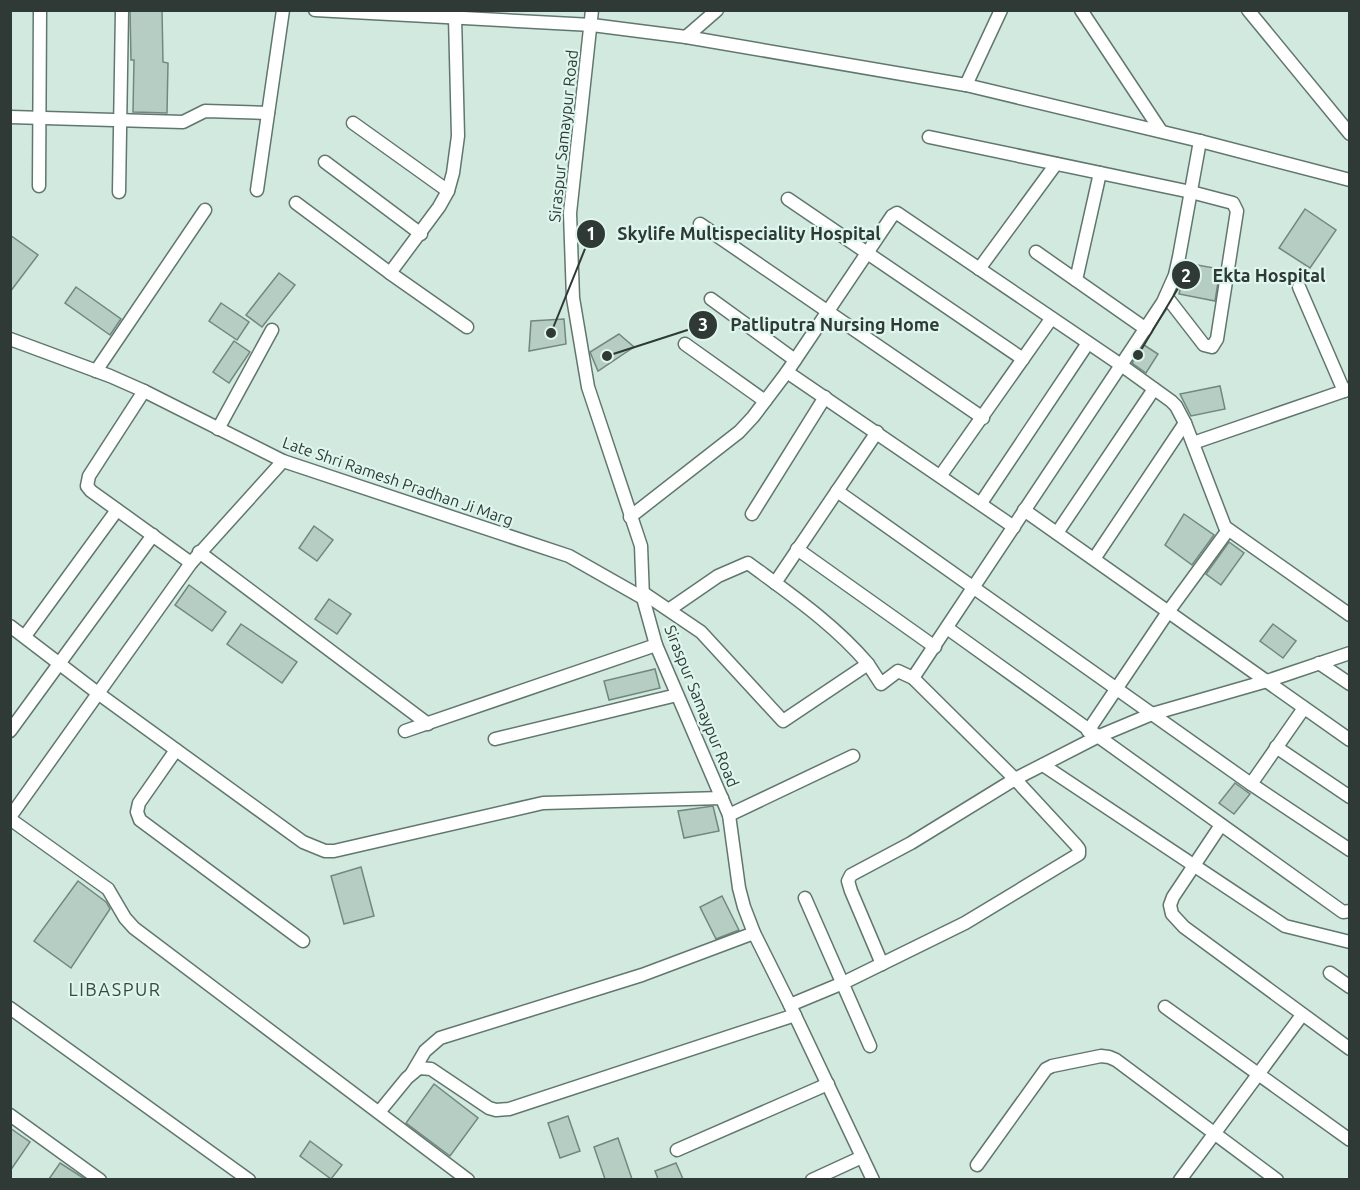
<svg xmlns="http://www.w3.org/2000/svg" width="1360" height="1190" font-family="Ubuntu,sans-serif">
	<rect width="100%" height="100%" fill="#d1e9df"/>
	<g fill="#b5cdc3" stroke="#72887f" stroke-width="1.5">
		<polygon points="130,10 162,10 163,62 168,63 167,113 133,112 134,60 131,60"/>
		<polygon points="1305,209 1336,230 1310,268 1279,248"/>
		<polygon points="10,235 38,255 10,292"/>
		<polygon points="1186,263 1220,269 1215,301 1179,294"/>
		<polygon points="279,273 295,285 262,327 246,315"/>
		<polygon points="76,287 121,319 110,335 65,303"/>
		<polygon points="221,303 249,322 237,340 209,321"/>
		<polygon points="564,319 566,344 529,351 531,321"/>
		<polygon points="619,334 634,347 598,371 590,352"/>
		<polygon points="234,341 250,352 229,383 213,372"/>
		<polygon points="1144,345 1158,354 1146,373 1132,363"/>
		<polygon points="1220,386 1225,409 1191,416 1180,394"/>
		<polygon points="1184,514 1214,535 1192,565 1165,545"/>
		<polygon points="314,526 333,540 317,561 299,548"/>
		<polygon points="1229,542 1244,553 1221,585 1206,574"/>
		<polygon points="189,585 226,612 212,631 175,605"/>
		<polygon points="329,599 351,614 337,634 315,619"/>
		<polygon points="241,624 297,662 282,683 227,644"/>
		<polygon points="1273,624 1296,641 1283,658 1260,641"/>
		<polygon points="655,669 660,688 609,700 604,681"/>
		<polygon points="1235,783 1250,794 1234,814 1219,803"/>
		<polygon points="713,806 719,831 684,838 678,811"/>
		<polygon points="361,867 374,916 344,924 331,876"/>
		<polygon points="78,881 106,902 110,909 71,968 34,941"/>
		<polygon points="722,896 739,930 716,939 700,907"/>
		<polygon points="434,1084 478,1118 450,1156 406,1123"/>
		<polygon points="568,1116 580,1151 560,1158 548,1123"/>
		<polygon points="10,1128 30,1142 10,1171"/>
		<polygon points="618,1138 632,1179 605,1179 594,1147"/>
		<polygon points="310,1141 342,1165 331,1179 300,1156"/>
		<polygon points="60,1163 85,1179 49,1179"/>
		<polygon points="676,1163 683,1179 658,1179 655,1171"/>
	</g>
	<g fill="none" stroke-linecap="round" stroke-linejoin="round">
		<defs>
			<g id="minor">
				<polyline points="315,10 592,25 686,37 966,85 1200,141 1350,180"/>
				<polyline points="592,10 570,213 573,298 588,387 641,546 643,598 656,645 729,815 739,888 744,907 754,933 790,1005 873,1180"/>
				<polyline points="1081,10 1161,131"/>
				<polyline points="1248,10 1350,134"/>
				<polyline points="455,17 458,136 453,173 448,191 439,207 390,273 467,327"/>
				<polyline points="686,37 717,10"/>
				<polyline points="966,85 1001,10"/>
				<polyline points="10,117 183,122 205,111 268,113"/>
				<polyline points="353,123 448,191"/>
				<polyline points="929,137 1191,192 1233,203 1237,211 1217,339 1212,347 1204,345 1166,296"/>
				<polyline points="325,162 421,234"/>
				<polyline points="39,186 40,10"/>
				<polyline points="257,190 283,10"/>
				<polyline points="119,192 122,10"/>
				<polyline points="788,199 1023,359"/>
				<polyline points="296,203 390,273"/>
				<polyline points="700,224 983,418"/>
				<polyline points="1036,252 1146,329"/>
				<polyline points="979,269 1056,164"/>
				<polyline points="1076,280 1100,173"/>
				<polyline points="1299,287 1344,391"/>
				<polyline points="711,299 795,360"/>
				<polyline points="10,339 110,376 144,391 283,461 569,556 643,598"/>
				<polyline points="685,344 765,401"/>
				<polyline points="96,371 205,210"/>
				<polyline points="787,372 1014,527"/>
				<polyline points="144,391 89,476 87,486 91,491 191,563"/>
				<polyline points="218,429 272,330"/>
				<polyline points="1193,443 1350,389"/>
				<polyline points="941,475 1051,319"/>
				<polyline points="837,491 1251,784 1350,850"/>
				<polyline points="981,503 1088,343"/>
				<polyline points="1024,510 1350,740"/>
				<polyline points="752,514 825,397"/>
				<polyline points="630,517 739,432 753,417 787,372 892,216 897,213 1121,365 1171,401 1176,406 1185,423 1225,527 1350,615"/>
				<polyline points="1057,533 1154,389"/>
				<polyline points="797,549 935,647"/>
				<polyline points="199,552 428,724"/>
				<polyline points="1094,559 1185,423"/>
				<polyline points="775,583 877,432"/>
				<polyline points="642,592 701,632 783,721 868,664 881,684 898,671 913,678 1015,779 911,843 851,875 848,881 851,891 882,964"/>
				<path d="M670,609L718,576L748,563C790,594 834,624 868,664"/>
				<polyline points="10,626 99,694 303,842 325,851 334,851 543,803 722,798"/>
				<polyline points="947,628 1343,912 1350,911"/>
				<polyline points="25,636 117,510"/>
				<polyline points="1319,663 1350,684"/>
				<polyline points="913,678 1163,302 1175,275 1179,257 1200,141"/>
				<polyline points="10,731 153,535"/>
				<polyline points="405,731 656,645"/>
				<polyline points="1088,731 1168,612 1228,530"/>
				<polyline points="495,739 677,695"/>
				<polyline points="1276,747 1350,797"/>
				<polyline points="176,750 139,803 137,812 140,820 303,941"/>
				<polyline points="1043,765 1285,926 1350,942"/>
				<polyline points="1251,784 1304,708"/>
				<polyline points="729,815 853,756"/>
				<polyline points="10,817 191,563 283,461"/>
				<polyline points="10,819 108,889 125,918 134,928 468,1180"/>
				<polyline points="1221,825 1173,897 1170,905 1172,914 1184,927 1350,1049"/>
				<polyline points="805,898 870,1046"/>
				<polyline points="1330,973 1350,987"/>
				<polyline points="790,1005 843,983 965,923 1079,854 1079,849 1076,845 1015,779 1097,737 1152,714 1267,681 1350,653"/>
				<polyline points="1165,1007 1350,1140"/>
				<polyline points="10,1008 249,1180"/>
				<polyline points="412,1073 425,1051 440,1038 642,975 754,933"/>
				<polyline points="380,1111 407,1078 419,1068 431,1069 489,1108 496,1110 509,1109 795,1015"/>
				<polyline points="10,1115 100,1180"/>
				<polyline points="677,1150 828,1084"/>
				<polyline points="977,1165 1046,1069 1052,1066 1101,1056 1109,1057 1116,1060 1277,1180"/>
				<polyline points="812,1180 862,1157"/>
				<polyline points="1180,1180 1302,1015"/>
			</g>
		</defs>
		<use href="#minor" stroke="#61776e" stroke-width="15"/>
		<use href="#minor" stroke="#fff" stroke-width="12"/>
	</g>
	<g text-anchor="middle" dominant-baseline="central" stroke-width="4.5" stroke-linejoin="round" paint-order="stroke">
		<g font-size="16" fill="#2f3935" stroke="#def6ed">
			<text transform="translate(563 136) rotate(-84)">Siraspur Samaypur Road</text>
			<text transform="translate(398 481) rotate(19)">Late Shri Ramesh Pradhan Ji Marg</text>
			<text transform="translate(702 706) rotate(68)">Siraspur Samaypur Road</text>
		</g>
		<g font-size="18" letter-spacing="1.5" fill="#374b43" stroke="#def6ed">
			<text x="115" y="989">LIBASPUR</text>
		</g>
	</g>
	<path fill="none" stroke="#2f3935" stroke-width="2" d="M551 333L591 234M1138 355L1186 275M607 356L703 325"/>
	<g fill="#2f3935" stroke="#def6ed" stroke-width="2">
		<circle cx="551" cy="333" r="6"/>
		<circle cx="1138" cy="355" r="6"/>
		<circle cx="607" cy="356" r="6"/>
		<circle cx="591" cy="234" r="15"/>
		<circle cx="1186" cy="275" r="15"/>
		<circle cx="703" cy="325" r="15"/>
	</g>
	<g font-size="18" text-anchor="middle" font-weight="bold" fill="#fff">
		<text x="591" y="240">1</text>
		<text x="1186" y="282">2</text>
		<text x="703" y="331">3</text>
	</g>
	<g font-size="18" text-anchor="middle" font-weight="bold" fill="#2f3935" stroke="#def6ed" stroke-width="4.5" stroke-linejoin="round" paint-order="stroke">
		<text x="749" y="240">Skylife Multispeciality Hospital</text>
		<text x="1269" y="282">Ekta Hospital</text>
		<text x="835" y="331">Patliputra Nursing Home</text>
	</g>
	<rect width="1360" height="1190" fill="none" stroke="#2f3935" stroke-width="24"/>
</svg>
